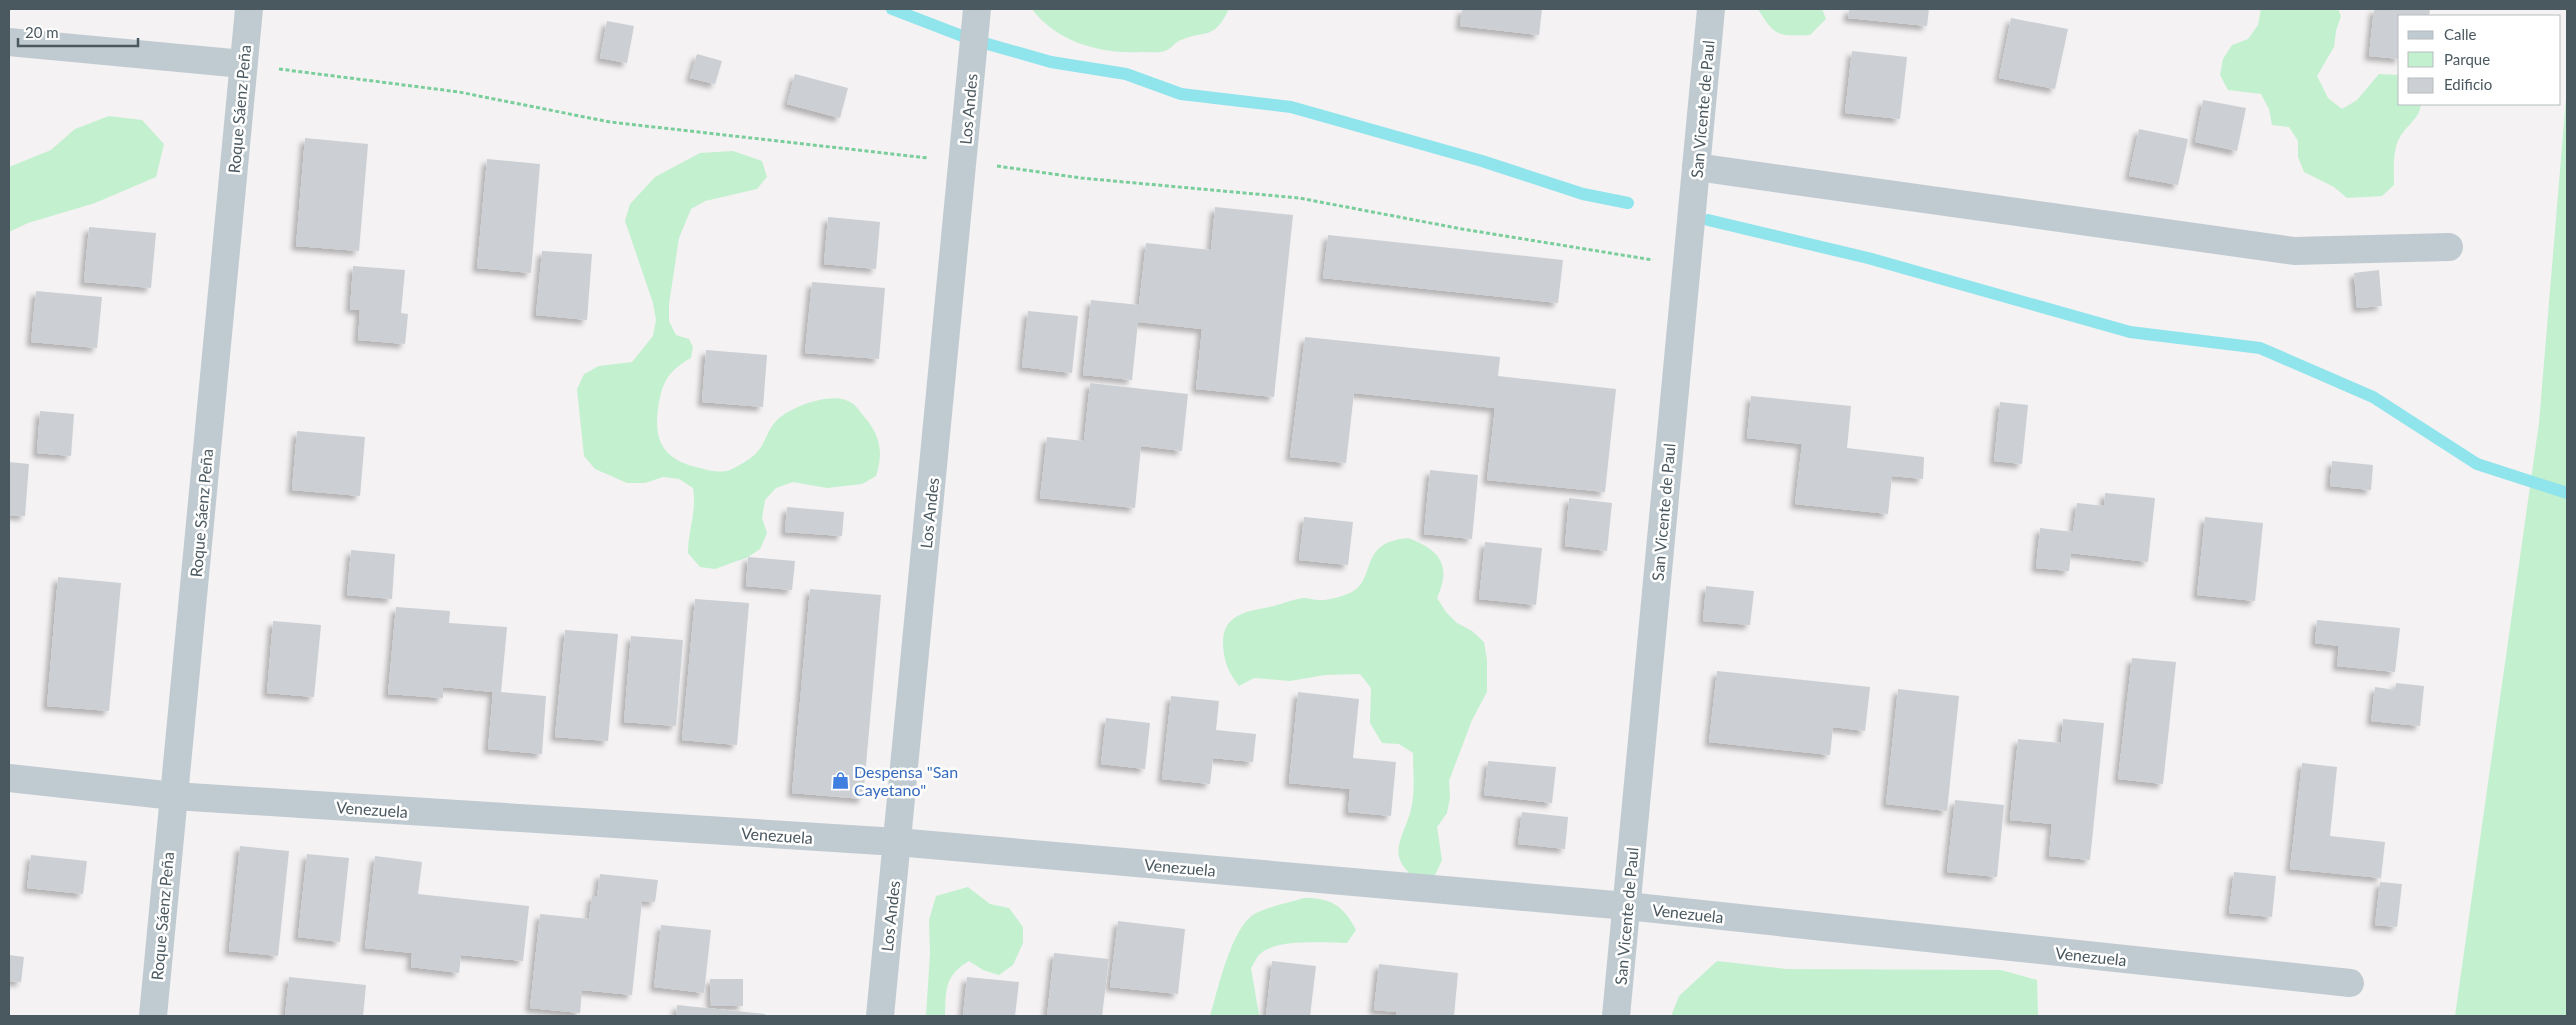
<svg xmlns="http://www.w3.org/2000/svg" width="2576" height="1025" font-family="Lato,sans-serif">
	<defs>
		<filter id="shadow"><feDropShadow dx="-4.5" dy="4.5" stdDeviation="2.5" flood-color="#0004"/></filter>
	</defs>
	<rect width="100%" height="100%" fill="#f4f2f3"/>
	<g fill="#c3f0cf">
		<path d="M1032,9H1229C1213,41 1208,29 1181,40C1175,42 1171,49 1165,51C1159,53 1149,52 1142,52C1101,54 1058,43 1032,9Z"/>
		<path d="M1758,9H1822L1826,19L1810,35C1778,36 1775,37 1758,9Z"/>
		<path d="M2261,9H2338L2341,16L2336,31L2334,47L2317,76L2328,98L2342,109L2357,100L2379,74L2400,75V104H2421C2420,118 2407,125 2400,137C2392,151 2394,170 2394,185L2382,196L2347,198L2334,187L2304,172L2298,157V141L2289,127L2272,125L2269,109L2261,94L2228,90L2220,75L2223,59L2232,45L2248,39L2258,25Z"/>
		<polygon points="2567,86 2567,1016 2455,1016 2539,423"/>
		<polygon points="109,116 142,120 164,144 156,177 95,203 28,223 9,232 9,167 51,150 75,129"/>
		<path d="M733,151L762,161L767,177L757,189L705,201L691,209L679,238L669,304V321L676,335L689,339L693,347L691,358C667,372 662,382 658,409C653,444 667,461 700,468C709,471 720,473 730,470C737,467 753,458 758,451C766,442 768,428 778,419C793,406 834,390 852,403C858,407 862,415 867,420C881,438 883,455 876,476L862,484L827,488L793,482L776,488L765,500L762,518L767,533L760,549L748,557L715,569L700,567L688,553C688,531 697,511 693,488L679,479L663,477L645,483H627L595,469L584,456L577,389L584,374L599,366L632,362L653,336L656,320L653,303L625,221L630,204L655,177L700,153Z"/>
		<path d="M1408,538C1440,550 1452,565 1437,598L1446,612L1457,623L1472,631L1484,642L1487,660V692L1472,720L1449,781L1450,798L1447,813L1437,827L1442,860L1435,875L1418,880C1381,854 1407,836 1412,804C1415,787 1413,769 1413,753L1399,744L1382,743L1370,723L1371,688L1360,674L1325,675L1290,681L1254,678L1239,686C1228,672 1224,662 1223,644C1222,612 1251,611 1274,606C1284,603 1294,599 1304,598C1309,598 1314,600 1319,600C1327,601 1344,596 1352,592C1377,578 1358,542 1408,538Z"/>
		<path d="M968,887L990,904L1009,908L1023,927V943L1013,965L999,975L983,970L969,961C944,976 946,990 945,1016H926L930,953L929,920L936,896Z"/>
		<path d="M1304,898C1331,898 1343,905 1356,930L1347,943C1325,943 1274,938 1259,955C1256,958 1254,964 1251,968L1259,1015L1210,1016C1218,990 1231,926 1256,913C1271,906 1288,903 1304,898Z"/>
		<polygon points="1717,961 1786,969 2001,970 2037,980 2038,1014 2036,1016 1671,1016 1679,996"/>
	</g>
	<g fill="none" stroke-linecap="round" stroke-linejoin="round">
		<g stroke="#90e4ec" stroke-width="12">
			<polyline points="892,9 970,39 1051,62 1126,74 1181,94 1291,107 1482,161 1583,194 1628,203"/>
			<polyline points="1708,220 1868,258 2130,332 2260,348 2373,397 2477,464 2567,493"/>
		</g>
	</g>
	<g fill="#ccd0d4" filter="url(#shadow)">
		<polygon points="1462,9 1542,9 1539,35 1460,26"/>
		<polygon points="1849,9 1929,9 1927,26 1848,18"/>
		<polygon points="2374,9 2430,9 2429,16 2400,16 2400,59 2369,56"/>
		<polygon points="2011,18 2068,29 2055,89 1999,78"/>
		<polygon points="607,21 634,26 627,63 600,58"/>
		<polygon points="1852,51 1907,57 1900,119 1845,113"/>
		<polygon points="697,54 722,61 715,84 690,78"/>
		<polygon points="795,74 848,88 840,118 787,104"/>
		<polygon points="2203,100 2246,108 2237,151 2195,142"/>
		<polygon points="2139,129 2188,139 2178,185 2129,176"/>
		<polygon points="305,138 368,144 359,251 296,246"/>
		<polygon points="487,159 540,164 531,273 477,268"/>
		<polygon points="1215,207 1293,215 1274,397 1196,389 1202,329 1138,322 1132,380 1083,375 1091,300 1139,305 1146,243 1211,250"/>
		<polygon points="828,217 880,222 876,269 824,264"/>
		<polygon points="89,227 156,233 151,288 84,282"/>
		<polygon points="1328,235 1563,260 1558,303 1323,278"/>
		<polygon points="542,251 592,254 587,320 536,315"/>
		<polygon points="353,266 405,270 401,313 408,314 405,344 358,340 360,310 350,309"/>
		<polygon points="2379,270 2382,306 2357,308 2354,273"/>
		<polygon points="812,282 885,288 879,359 805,353"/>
		<polygon points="36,291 102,297 97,348 31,342"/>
		<polygon points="1028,311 1078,316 1072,373 1022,367"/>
		<polygon points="1305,337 1500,357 1498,376 1616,389 1605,492 1487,480 1495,408 1354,393 1346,463 1290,457"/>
		<polygon points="706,350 767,355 763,407 702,402"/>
		<polygon points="1090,383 1188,394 1182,451 1141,446 1135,508 1040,498 1047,437 1084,441"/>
		<polygon points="1751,396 1851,406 1847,448 1924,457 1923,479 1892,476 1888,514 1795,504 1802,444 1747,438"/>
		<polygon points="2000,402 2028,405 2022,464 1994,461"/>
		<polygon points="40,411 74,414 71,456 37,453"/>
		<polygon points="297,431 365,437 360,496 292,490"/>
		<polygon points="2332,461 2373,465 2371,490 2330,486"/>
		<polygon points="9,462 29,464 25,516 9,515"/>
		<polygon points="1430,470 1478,475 1472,539 1424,534"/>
		<polygon points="2105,493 2155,498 2148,562 2071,553 2069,571 2036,568 2040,528 2073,532 2077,503 2104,506"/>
		<polygon points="1569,498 1612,503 1607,551 1565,546"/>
		<polygon points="787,507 844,512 842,536 785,532"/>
		<polygon points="1304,517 1353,522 1348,565 1299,560"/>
		<polygon points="2205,517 2263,523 2255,601 2197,595"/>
		<polygon points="1485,542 1542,548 1536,605 1479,599"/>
		<polygon points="351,550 395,554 392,599 347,595"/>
		<polygon points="748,557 795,561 792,590 746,586"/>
		<polygon points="58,577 121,583 109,711 47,706"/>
		<polygon points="1706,586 1754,591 1750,625 1703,621"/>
		<polygon points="810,589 881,595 863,799 792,793"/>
		<polygon points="695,599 749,603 737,745 682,740"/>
		<polygon points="396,607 450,611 449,623 507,627 501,692 546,696 542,754 488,749 493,692 443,687 443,698 388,694"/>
		<polygon points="2317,620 2400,628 2395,672 2337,666 2339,646 2315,643"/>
		<polygon points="273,621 321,625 314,697 267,693"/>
		<polygon points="565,630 618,634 608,741 555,737"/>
		<polygon points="631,636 683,640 676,726 624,722"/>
		<polygon points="2132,658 2176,662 2163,784 2118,779"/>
		<polygon points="1717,671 1870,687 1865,731 1833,727 1830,755 1709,742"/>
		<polygon points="2396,683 2424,686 2420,726 2371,721 2375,687 2395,690"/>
		<polygon points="1898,689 1959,696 1947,811 1886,804"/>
		<polygon points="1298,692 1359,699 1353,758 1396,762 1391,816 1348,812 1350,789 1289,783"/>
		<polygon points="1171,696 1219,701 1216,730 1256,734 1253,762 1213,758 1210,784 1162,779"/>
		<polygon points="1106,718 1150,723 1145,769 1101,764"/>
		<polygon points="2063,719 2104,723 2090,860 2049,856 2052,824 2010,820 2018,739 2061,743"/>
		<polygon points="1488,761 1556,767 1552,803 1484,795"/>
		<polygon points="2302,763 2337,767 2330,836 2385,842 2381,878 2290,869"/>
		<polygon points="1955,800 2004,805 1997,877 1947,872"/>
		<polygon points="1522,812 1568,817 1565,849 1518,844"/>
		<polygon points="240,846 289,851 278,956 229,951"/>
		<polygon points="307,854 349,858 340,942 298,937"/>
		<polygon points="31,855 87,861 83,894 27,888"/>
		<polygon points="375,856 422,862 418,894 529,906 523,961 461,955 459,973 411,967 412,953 365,948"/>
		<polygon points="2234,872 2276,876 2272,917 2229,913"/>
		<polygon points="600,874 658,880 655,902 642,901 632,995 582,990 580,1013 530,1008 540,914 589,919 592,896 597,896"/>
		<polygon points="2380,882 2402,884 2397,927 2375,925"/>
		<polygon points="1118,921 1185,929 1178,994 1110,987"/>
		<polygon points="661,925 711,930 704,993 654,987"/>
		<polygon points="1054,953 1109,959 1102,1016 1047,1016"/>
		<polygon points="9,955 24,957 21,982 9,981"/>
		<polygon points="1272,961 1316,966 1310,1016 1266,1016"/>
		<polygon points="1379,964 1458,973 1454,1016 1396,1016 1396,1012 1374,1010"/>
		<polygon points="289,977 366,985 363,1016 285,1016"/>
		<polygon points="967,977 1019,982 1015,1016 963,1016"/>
		<polygon points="710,979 743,979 743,1006 711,1006"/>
		<polygon points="677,1005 765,1014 765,1016 676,1016"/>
	</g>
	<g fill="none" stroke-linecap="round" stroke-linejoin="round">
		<g stroke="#7ace9b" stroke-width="3" stroke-dasharray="4 2.5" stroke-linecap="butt">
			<polyline points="279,69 459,92 610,122 928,158"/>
			<polyline points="997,166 1081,178 1299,198 1462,229 1653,260"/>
		</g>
		<g stroke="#c0cbd1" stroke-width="28">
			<polyline points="9,42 243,64"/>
			<polyline points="1696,167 2294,251 2449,247"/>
			<polyline points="9,778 174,796 897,842 1627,906 2350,983"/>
			<polyline points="153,1016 249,9"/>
			<polyline points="880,1016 977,9"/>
			<polyline points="1616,1016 1711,9"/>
		</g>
	</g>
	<defs>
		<symbol id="shop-bare" viewBox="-9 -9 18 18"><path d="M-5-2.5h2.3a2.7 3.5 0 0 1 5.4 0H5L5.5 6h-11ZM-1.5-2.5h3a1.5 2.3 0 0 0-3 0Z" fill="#3f7fe0" stroke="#fff" stroke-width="2.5" paint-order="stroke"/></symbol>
	</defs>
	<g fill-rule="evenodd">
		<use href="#shop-bare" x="828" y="768" width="25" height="25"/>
	</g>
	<g text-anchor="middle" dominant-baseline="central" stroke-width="5" stroke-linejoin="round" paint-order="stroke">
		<g font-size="16" fill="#4a5860" stroke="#fff">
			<text transform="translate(239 109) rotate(-85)">Roque Sáenz Peña</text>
			<text transform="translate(968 109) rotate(-85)">Los Andes</text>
			<text transform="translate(1702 109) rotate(-85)">San Vicente de Paul</text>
			<text transform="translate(1663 512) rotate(-85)">San Vicente de Paul</text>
			<text transform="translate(201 513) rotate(-85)">Roque Sáenz Peña</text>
			<text transform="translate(929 513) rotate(-84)">Los Andes</text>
			<text transform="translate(372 809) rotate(4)">Venezuela</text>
			<text transform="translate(777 835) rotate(4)">Venezuela</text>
			<text transform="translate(1180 867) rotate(5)">Venezuela</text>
			<text transform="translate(1688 913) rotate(6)">Venezuela</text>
			<text transform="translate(162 916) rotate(-85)">Roque Sáenz Peña</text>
			<text transform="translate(890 916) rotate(-84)">Los Andes</text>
			<text transform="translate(1626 916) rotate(-85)">San Vicente de Paul</text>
			<text transform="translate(2091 956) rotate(6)">Venezuela</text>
		</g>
		<g font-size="16" fill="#366cbe" stroke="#fff" text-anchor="start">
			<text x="854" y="771">Despensa "San<tspan x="854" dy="18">Cayetano"</tspan></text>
		</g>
	</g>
	<rect width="2576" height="1025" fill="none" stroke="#4a5860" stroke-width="20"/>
	<rect x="2398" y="15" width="162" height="90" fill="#ffffff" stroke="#b7bcbf"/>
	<rect x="2408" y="31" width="25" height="8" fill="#c0cbd1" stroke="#b7bcbf"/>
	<text x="2444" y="40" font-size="15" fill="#4a5860">Calle</text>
	<rect x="2408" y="52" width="25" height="15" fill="#c3f0cf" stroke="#b7bcbf"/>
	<text x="2444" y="65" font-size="15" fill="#4a5860">Parque</text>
	<rect x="2408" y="78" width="25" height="15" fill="#ccd0d4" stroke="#b7bcbf"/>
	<text x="2444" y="90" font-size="15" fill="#4a5860">Edificio</text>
	<path d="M18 38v8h120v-8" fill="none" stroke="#4a5860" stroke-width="2.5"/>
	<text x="25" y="38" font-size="15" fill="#4a5860" stroke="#ffffff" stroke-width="4" paint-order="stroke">20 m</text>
</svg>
